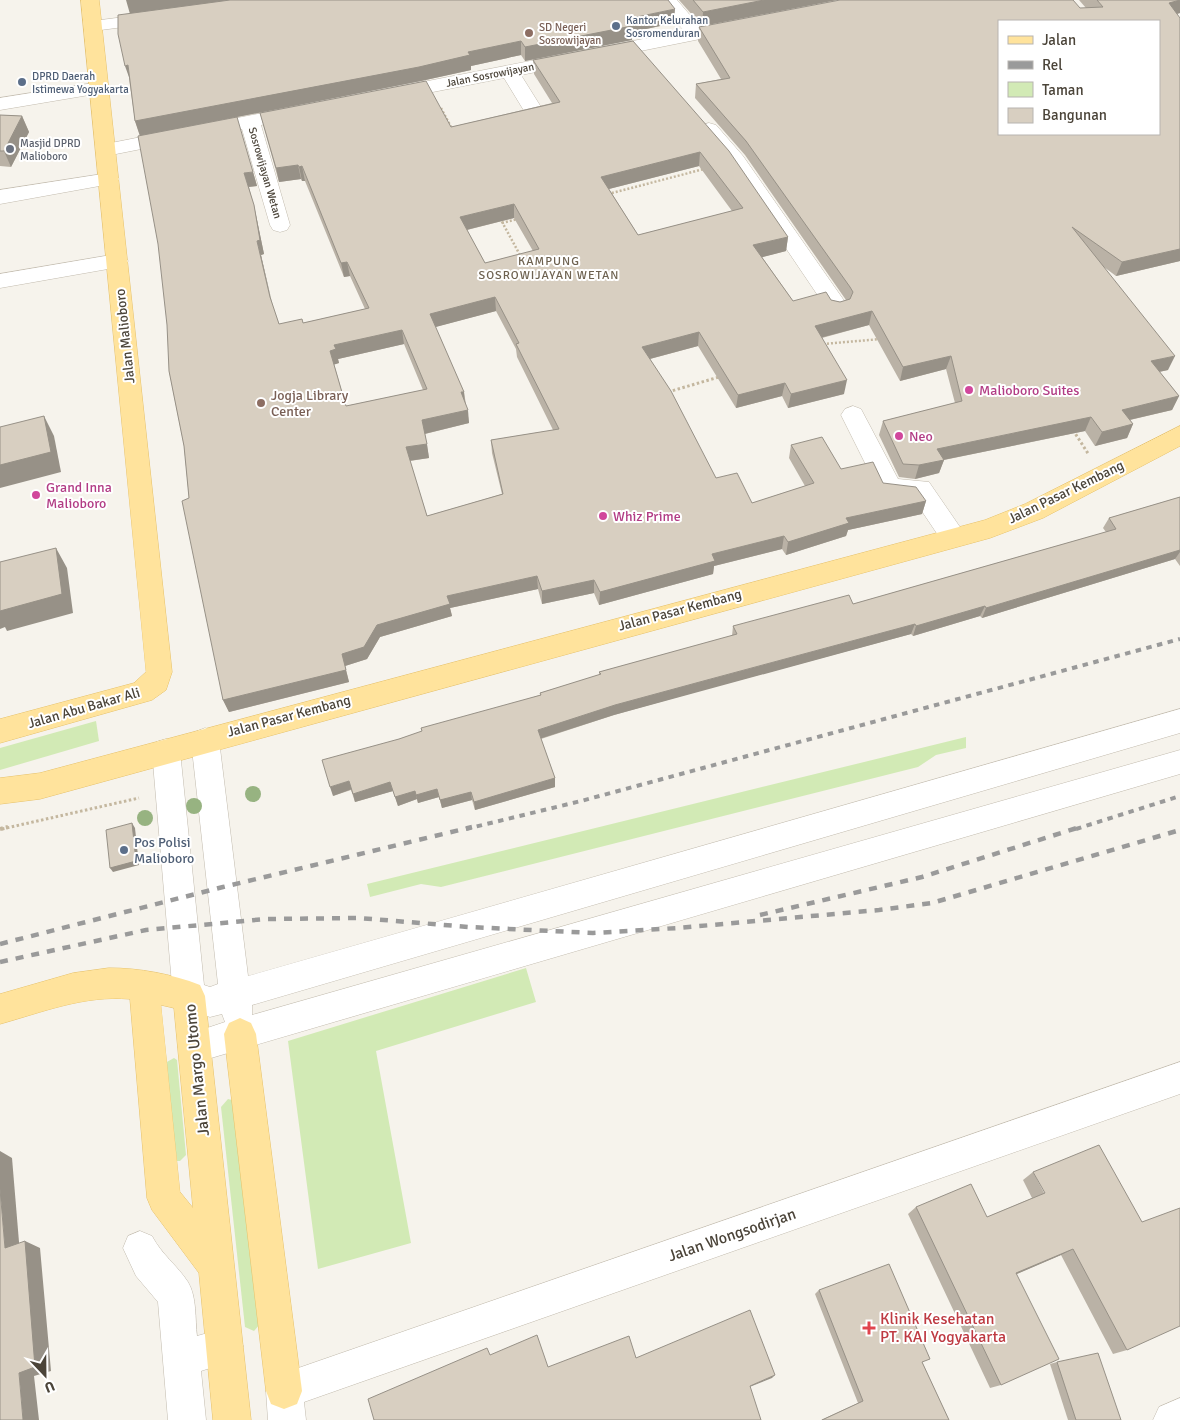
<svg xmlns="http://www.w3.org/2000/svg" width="1180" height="1420" font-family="Signika,sans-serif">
	<rect width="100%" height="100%" fill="#f6f3ec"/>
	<g fill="#d2eab5">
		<polygon points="96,721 99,741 0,770 0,748"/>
		<polygon points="966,737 966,748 936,755 918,767 441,887 421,884 370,897 367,884"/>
		<polygon points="526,968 536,1002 376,1051 411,1243 318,1269 288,1041"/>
		<polygon points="174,1058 177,1060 186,1155 180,1161 177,1161 165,1063"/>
		<polygon points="228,1099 232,1100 261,1323 254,1331 245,1327 221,1107"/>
	</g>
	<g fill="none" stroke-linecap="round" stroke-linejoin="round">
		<defs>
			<g id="minor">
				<polygon points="658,0 677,0 701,28 735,22 741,23 744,27 741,31 735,32 521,75 546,115 543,119 529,119 504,78 392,100 385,98 382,94 385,90 392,88 684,31"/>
				<polygon points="156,13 162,14 165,18 162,22 93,31 87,30 84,26 87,22 93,21"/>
				<polygon points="100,82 107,84 110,88 107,92 0,110 0,98"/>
				<polygon points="298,106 305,108 308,112 305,116 261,125 290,225 287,230 280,232 273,230 270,225 242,129 106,156 99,154 96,150 99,146 106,144"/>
				<polygon points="709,123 716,125 743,156 845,302 848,307 845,312 837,314 829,312 729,164 699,129 702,125"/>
				<polygon points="109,173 116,175 119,179 116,183 0,204 0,190"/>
				<polygon points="117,254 125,256 128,261 125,266 0,288 0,274"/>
				<polygon points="853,406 861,409 898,479 929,482 962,530 966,537 962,544 953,547 944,544 913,498 881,495 841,415 845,409"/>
				<polygon points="1180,709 1180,733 252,1005 252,1015 1180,750 1180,774 194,1063 183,1058 178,1047 183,1036 225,1022 222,1014 210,1017 178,1007 173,996 152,751 156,742 166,739 176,742 180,751 204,985 210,987 218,984 191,740 195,732 205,728 215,732 219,740 248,976"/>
				<polygon points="1180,1062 1180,1094 304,1402 306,1420 268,1420 266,1391 271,1378 284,1373"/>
				<path d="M140,1231L152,1236C162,1255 177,1265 188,1282C197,1297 195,1319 197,1336L225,1328L238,1333L243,1346L238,1359L201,1371L206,1420H168L158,1302L136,1276L123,1248L128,1236Z"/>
				<polygon points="1180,1398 1180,1420 1153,1420 1159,1407"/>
			</g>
			<g id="major">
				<polygon points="81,0 99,0 172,672 166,690 152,700 0,743 0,719 134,683 146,672"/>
				<polygon points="1180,426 1180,446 1043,518 990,538 40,799 0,804 0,778 40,773 985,520 1025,504"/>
				<path d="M109,968C139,968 172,974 200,985L205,996L251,1420H213L199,1273L152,1210L147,1198L130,999C84,995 43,1012 0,1024V994L73,973ZM161,1005L174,1008L193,1208L180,1192Z"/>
				<polygon points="240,1018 251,1023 256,1034 302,1391 297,1404 284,1409 271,1404 266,1391 224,1034 229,1023"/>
			</g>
		</defs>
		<use href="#minor" stroke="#c2bbae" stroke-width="1"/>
		<use href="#major" stroke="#e6c16a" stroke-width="1"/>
		<g stroke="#c4b79f" stroke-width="2.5" stroke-dasharray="2 2" stroke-linecap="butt">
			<polyline points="441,108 451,127"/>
			<polyline points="608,194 704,169"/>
			<polyline points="500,218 521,257"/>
			<polyline points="502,223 518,219"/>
			<polyline points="823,344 881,339"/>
		</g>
		<g stroke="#c4b79f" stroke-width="3" stroke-dasharray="2.5 2.5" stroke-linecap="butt">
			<polyline points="668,392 719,377"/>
			<polyline points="1073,430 1089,455"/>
			<polyline points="2,829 139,798"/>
		</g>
		<polyline stroke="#c4b79f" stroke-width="4" stroke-dasharray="3 3" stroke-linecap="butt" points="0,829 8,827"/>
		<use href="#minor" fill="#fff" fill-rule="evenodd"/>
		<use href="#major" fill="#ffe39c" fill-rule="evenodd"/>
		<g stroke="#9a9a9a" stroke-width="4" stroke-dasharray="5.5 5.5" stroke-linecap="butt">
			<polyline points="466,829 581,801 1180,639"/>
			<polyline points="1076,829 1180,796"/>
		</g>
		<g stroke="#9a9a9a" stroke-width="4.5" stroke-dasharray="8 8" stroke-linecap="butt">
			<polyline points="760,915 922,877 1080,827"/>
			<polyline points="0,944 223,887 472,827"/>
			<polyline points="0,962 146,930 266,919 359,918 469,927 593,933 678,928 879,910 932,903 1180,830"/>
		</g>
	</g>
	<g fill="#97b381">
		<circle cx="253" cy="794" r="8"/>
		<circle cx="194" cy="806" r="8"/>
		<circle cx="145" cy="818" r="8"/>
	</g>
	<g fill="#bab2a6" fill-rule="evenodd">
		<polygon points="679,0 837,0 702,26"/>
		<path d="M1079,0H1180V13L1177,14L1180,261L1116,276L1104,267L1168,370L1159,372L1179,396L1172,410L1130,420L1133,424L1127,438L1095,446L1085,431L944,460L939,473L915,479L899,477L879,435L883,421L955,403L946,369L900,381L869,325L822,338L844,394L788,408L782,396L736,408L698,346L650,359L716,478L752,503L805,486L789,458L791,445L841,469L883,483L926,501L922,514L848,530L846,536L786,555L782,549L714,566L713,574L599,605L594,593L542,604L538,589L450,608L452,616L380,637L367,659L345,666L349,682L229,712L223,700L189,498L184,446L169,371L253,172L257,186L249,187L257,220L264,254L261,255L272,304L279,324L303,323L365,309L350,276L344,277L305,181H302L301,179L279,182L260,113L451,127L552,103L534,74L533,60L633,41L788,237L786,251L762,257L793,301L831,300L840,302L846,300L745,155L695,98L696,84L721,79L698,41L699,27L1086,8ZM699,166L732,211L638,235L609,189ZM514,218L533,251L485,263L467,230ZM496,311L516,349L517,357L553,430L491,440L492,453L502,494L427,516L410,461L429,458L425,434L469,423L464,392L435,327ZM404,344L423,390L346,406L334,364L339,363L338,359Z"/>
		<polygon points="674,23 632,32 632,40 525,61 521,55 471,66 471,70 421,81 140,136 135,121 129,78"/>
		<polygon points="0,115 22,116 29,132 11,167 0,166"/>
		<polygon points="1180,497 1180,566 1175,559 982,618 980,616 913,636 911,634 706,689 614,715 541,739 555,778 555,787 475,810 472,800 442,808 439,797 418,803 417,799 398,806 393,791 355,802 351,790 333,796 399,739 540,695 540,693 599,675 599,672 732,636 733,626 853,604 1106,532 1103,528 1109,518"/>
		<polygon points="1033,1172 1127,1350 1113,1354 1061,1255 1017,1274 1001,1385 990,1388 908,1214 916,1207 987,1217 1032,1198 1023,1180"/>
		<polygon points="819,1290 922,1362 949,1420 821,1420 858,1403 815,1294"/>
		<polygon points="1057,1362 1121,1420 1068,1420 1050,1364"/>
	</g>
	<g fill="#979187">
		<polygon points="126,0 235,0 130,14"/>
		<polygon points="764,0 837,0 702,26 703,12"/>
		<polygon points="1180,0 1180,13 1164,17 1169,3"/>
		<polygon points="675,9 674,23 632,32 632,40 525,61 525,47 627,19"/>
		<polygon points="521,41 521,55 471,66 471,70 421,81 140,136 135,121"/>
		<polygon points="128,65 130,80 125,66"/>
		<polygon points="22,116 29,132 11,167 4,151"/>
		<polygon points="700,152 699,166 601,191 601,177"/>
		<polygon points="298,165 301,179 279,182 276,168"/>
		<polygon points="302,166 305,181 302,181 299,167"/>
		<polygon points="253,172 257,186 248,187 244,173"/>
		<polygon points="514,204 514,218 462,231 460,217"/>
		<polygon points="254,205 257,220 264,254 261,255 274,311 257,241"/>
		<polygon points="788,237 786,251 752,260 753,245"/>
		<polygon points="1180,249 1180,261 1116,276 1122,262"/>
		<polygon points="347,262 350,276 344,277 341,263"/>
		<polygon points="495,297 496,311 432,328 430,314"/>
		<polygon points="872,311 869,325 812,340 815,326"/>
		<polygon points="402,330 404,344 338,359 339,363 333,365 330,351 334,345"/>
		<polygon points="699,332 698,346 642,361 642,347"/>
		<polygon points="951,356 946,369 900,381 903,367"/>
		<polygon points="1175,356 1168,370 1144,375 1151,361"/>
		<polygon points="847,380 844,394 788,408 791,394"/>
		<polygon points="785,383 782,396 736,408 738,395"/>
		<polygon points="461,392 464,392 465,406"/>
		<polygon points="1179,396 1172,410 1116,423 1122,410"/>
		<polygon points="468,410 469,423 424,434 422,420"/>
		<polygon points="44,416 54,436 61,472 0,488 0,465"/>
		<polygon points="1091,417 1085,431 933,462 937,449"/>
		<polygon points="1133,424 1127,438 1095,446 1102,432"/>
		<polygon points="427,444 429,458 408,461 406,447"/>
		<polygon points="944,460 939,473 915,479 919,465"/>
		<polygon points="926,501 922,514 848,530 846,536 786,555 788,542 846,518"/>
		<polygon points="784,536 782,549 714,566 713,574 599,605 600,592 712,554"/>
		<polygon points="56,548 67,568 73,613 7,631 5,627 0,629 0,611"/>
		<polygon points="1180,550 1180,552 1175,559 982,618 986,608"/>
		<polygon points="537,576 538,589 450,608 452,616 380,637 367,659 345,666 349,682 229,712 223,700 342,654 377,625 447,596"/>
		<polygon points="594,580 594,593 542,604 542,591"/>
		<polygon points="985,606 980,616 913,636 916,626"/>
		<polygon points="915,624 911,634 614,715 539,739 538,730 615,705"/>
		<polygon points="555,778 555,787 475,810 474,802"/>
		<polygon points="349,781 352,789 333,796 330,787"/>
		<polygon points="390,782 393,791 355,802 353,794"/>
		<polygon points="437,789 439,797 418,803 416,795"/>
		<polygon points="415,791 417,799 398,806 395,797"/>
		<polygon points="471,792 472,800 442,808 440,800"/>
		<polygon points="132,823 135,828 139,865 113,872 110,868"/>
		<polygon points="0,1151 12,1158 20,1254 5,1248 0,1189"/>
		<polygon points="25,1241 40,1248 51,1371 34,1376 39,1420 23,1420 19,1373"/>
		<polygon points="1073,1249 1061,1255 1005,1279 1016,1273"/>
		<polygon points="775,1375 772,1378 747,1388 750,1386"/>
	</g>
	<g fill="#d8cfc1" stroke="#979187" fill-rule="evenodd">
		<polygon points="230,0 668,0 675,9 627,19 632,26 525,47 521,41 468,52 470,55 419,67 135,121 128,65 125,66 118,34 118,15"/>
		<polygon points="693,0 764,0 703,12"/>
		<path d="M840,0H1073L1080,8L1103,7L1097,0H1180L1169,3L1180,18V249L1122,262L1072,227L1175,356L1151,361L1179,396L1122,410L1133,424L1102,432L1091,417L937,449L944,460L919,465L903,464L883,421L962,401L951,356L903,367L872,311L815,326L847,380L791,394L785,383L738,395L699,332L642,347L671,391L716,478L737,473L752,503L814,483L791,445L822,437L841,469L873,462L883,483L916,487L926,501L846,518L849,523L788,542L784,536L712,554L715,561L600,592L594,580L542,591L537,576L447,596L450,604L377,625L364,647L342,654L346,670L223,700L182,501L189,498L184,446L169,371L167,325L158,244L138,136L237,117L253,172L244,173L254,205L260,240L257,241L270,297L279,324L302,319L303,323L369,308L347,262L341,263L302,166L299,167L298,165L276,168L260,113L426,81L451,127L560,102L533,60L633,41L729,151L788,237L753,245L793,301L826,292L831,300L840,302L850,299L853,292L850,287L746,141L696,84L730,78L699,27ZM999,21H1159V134H999ZM700,152L743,208L638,235L601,177ZM514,204L539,249L485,263L460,217ZM495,297L519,343L516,344L559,429L491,440L503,494L427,516L406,447L427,444L422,420L468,410L461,392H464L430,314ZM402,330L427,389L346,406L330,351L336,349L334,345Z"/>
		<polygon points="0,115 22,116 4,151 0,151"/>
		<polygon points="44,416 51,452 0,465 0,427"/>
		<polygon points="1180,497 1180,550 986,608 985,606 916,626 915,624 707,680 615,705 538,730 555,778 474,802 471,792 440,800 437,789 416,795 415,791 395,797 390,782 353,794 349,781 330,787 322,760 399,739 422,731 421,728 541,695 540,693 601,674 599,672 737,634 733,626 849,595 853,604 1116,529 1109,518"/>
		<polygon points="56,548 62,594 0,611 0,562"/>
		<polygon points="132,823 136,861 110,868 106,830"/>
		<polygon points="1099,1145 1142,1222 1180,1208 1180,1326 1127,1350 1073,1249 1016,1273 1059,1359 1001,1385 916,1207 971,1184 987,1217 1045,1193 1033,1172"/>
		<polygon points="0,1189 5,1248 25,1241 35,1367 19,1373 23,1420 0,1420"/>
		<polygon points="889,1264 930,1359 922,1362 949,1420 822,1420 863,1401 819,1290"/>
		<polygon points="750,1310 775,1375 750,1386 761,1420 374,1420 368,1399 487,1348 490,1355 537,1335 548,1367 629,1336 636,1358"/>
		<polygon points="1098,1353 1121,1420 1076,1420 1057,1362"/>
	</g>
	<g fill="#5c6f8a" stroke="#fff" stroke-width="2">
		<circle cx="616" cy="26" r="5"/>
		<circle cx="22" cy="82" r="5"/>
		<circle cx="124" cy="850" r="5"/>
	</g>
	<g fill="#8d6e63" stroke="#fff" stroke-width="2">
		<circle cx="529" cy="33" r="5"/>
		<circle cx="261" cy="403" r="5"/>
	</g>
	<circle fill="#6b7280" stroke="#fff" stroke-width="2" cx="10" cy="149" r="5"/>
	<g fill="#d1479c" stroke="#fff" stroke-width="2">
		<circle cx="969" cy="390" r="5"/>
		<circle cx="899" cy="436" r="5"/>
		<circle cx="36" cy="495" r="5"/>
		<circle cx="603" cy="516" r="5"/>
	</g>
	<path fill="#e0444e" stroke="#fff" stroke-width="2" d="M866.5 1320.5h5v5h5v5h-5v5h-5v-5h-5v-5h5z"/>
	<g text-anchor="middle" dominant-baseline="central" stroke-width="4" stroke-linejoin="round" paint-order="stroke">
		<g font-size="11" fill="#4e5e75" stroke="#fff" text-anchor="start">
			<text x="626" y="20">Kantor Kelurahan<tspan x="626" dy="13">Sosromenduran</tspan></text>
			<text x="32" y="76">DPRD Daerah<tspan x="32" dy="13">Istimewa Yogyakarta</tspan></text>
		</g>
		<g font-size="11" fill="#785e54" stroke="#fff" text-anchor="start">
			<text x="539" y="27">SD Negeri<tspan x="539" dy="13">Sosrowijayan</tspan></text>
		</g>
		<g font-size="11" fill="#4b4439" stroke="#fff">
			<text transform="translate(490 75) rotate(-11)">Jalan Sosrowijayan</text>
			<text transform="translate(265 173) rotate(74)">Sosrowijayan Wetan</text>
		</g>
		<g font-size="11" fill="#5b616d" stroke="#fff" text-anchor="start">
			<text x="20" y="143">Masjid DPRD<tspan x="20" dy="13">Malioboro</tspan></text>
		</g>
		<g font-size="12" letter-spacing="1" fill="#6e6250" stroke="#fff">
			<text x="549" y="261">KAMPUNG<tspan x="549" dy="14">SOSROWIJAYAN WETAN</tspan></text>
		</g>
		<g font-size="14" fill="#4b4439" stroke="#fff">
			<text transform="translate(125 336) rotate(-96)">Jalan Malioboro</text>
			<text transform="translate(1066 492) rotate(-26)">Jalan Pasar Kembang</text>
			<text transform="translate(680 610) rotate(-15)">Jalan Pasar Kembang</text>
			<text transform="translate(84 708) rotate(-16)">Jalan Abu Bakar Ali</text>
			<text transform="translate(289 716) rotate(-15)">Jalan Pasar Kembang</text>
		</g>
		<g font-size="14" fill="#b23c85" stroke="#fff" text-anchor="start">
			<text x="979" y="390">Malioboro Suites</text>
			<text x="909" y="436">Neo</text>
			<text x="46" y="487">Grand Inna<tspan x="46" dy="16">Malioboro</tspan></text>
			<text x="613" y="516">Whiz Prime</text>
		</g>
		<g font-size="14" fill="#785e54" stroke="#fff" text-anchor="start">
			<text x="271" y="395">Jogja Library<tspan x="271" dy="16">Center</tspan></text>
		</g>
		<g font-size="14" fill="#4e5e75" stroke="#fff" text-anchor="start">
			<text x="134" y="842">Pos Polisi<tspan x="134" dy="16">Malioboro</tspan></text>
		</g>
		<g font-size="16" fill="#4b4439" stroke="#fff">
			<text transform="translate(197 1070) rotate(-96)">Jalan Margo Utomo</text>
			<text transform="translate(732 1235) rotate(-19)">Jalan Wongsodirjan</text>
		</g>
		<g font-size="16" fill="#be3a42" stroke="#fff" text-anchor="start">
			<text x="880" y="1319">Klinik Kesehatan<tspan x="880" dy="18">PT. KAI Yogyakarta</tspan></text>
		</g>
	</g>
	<rect x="998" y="20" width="162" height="115" fill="#ffffff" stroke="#b7b4b0"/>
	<rect x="1008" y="36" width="25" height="8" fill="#ffe39c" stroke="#b7b4b0"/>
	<text x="1042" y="45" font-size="15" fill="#4b4439">Jalan</text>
	<rect x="1008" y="61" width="25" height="8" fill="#9a9a9a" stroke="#b7b4b0"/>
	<text x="1042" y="70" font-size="15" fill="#4b4439">Rel</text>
	<rect x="1008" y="82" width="25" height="15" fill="#d2eab5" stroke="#b7b4b0"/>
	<text x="1042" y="95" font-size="15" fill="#4b4439">Taman</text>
	<rect x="1008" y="108" width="25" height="15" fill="#d8cfc1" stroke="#b7b4b0"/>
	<text x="1042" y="120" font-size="15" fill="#4b4439">Bangunan</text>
	<g transform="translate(45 1375) rotate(158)" stroke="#ffffff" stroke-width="4" paint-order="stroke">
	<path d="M0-4L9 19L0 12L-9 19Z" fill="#4b4439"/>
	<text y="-8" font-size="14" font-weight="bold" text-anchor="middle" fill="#4b4439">U</text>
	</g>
</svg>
